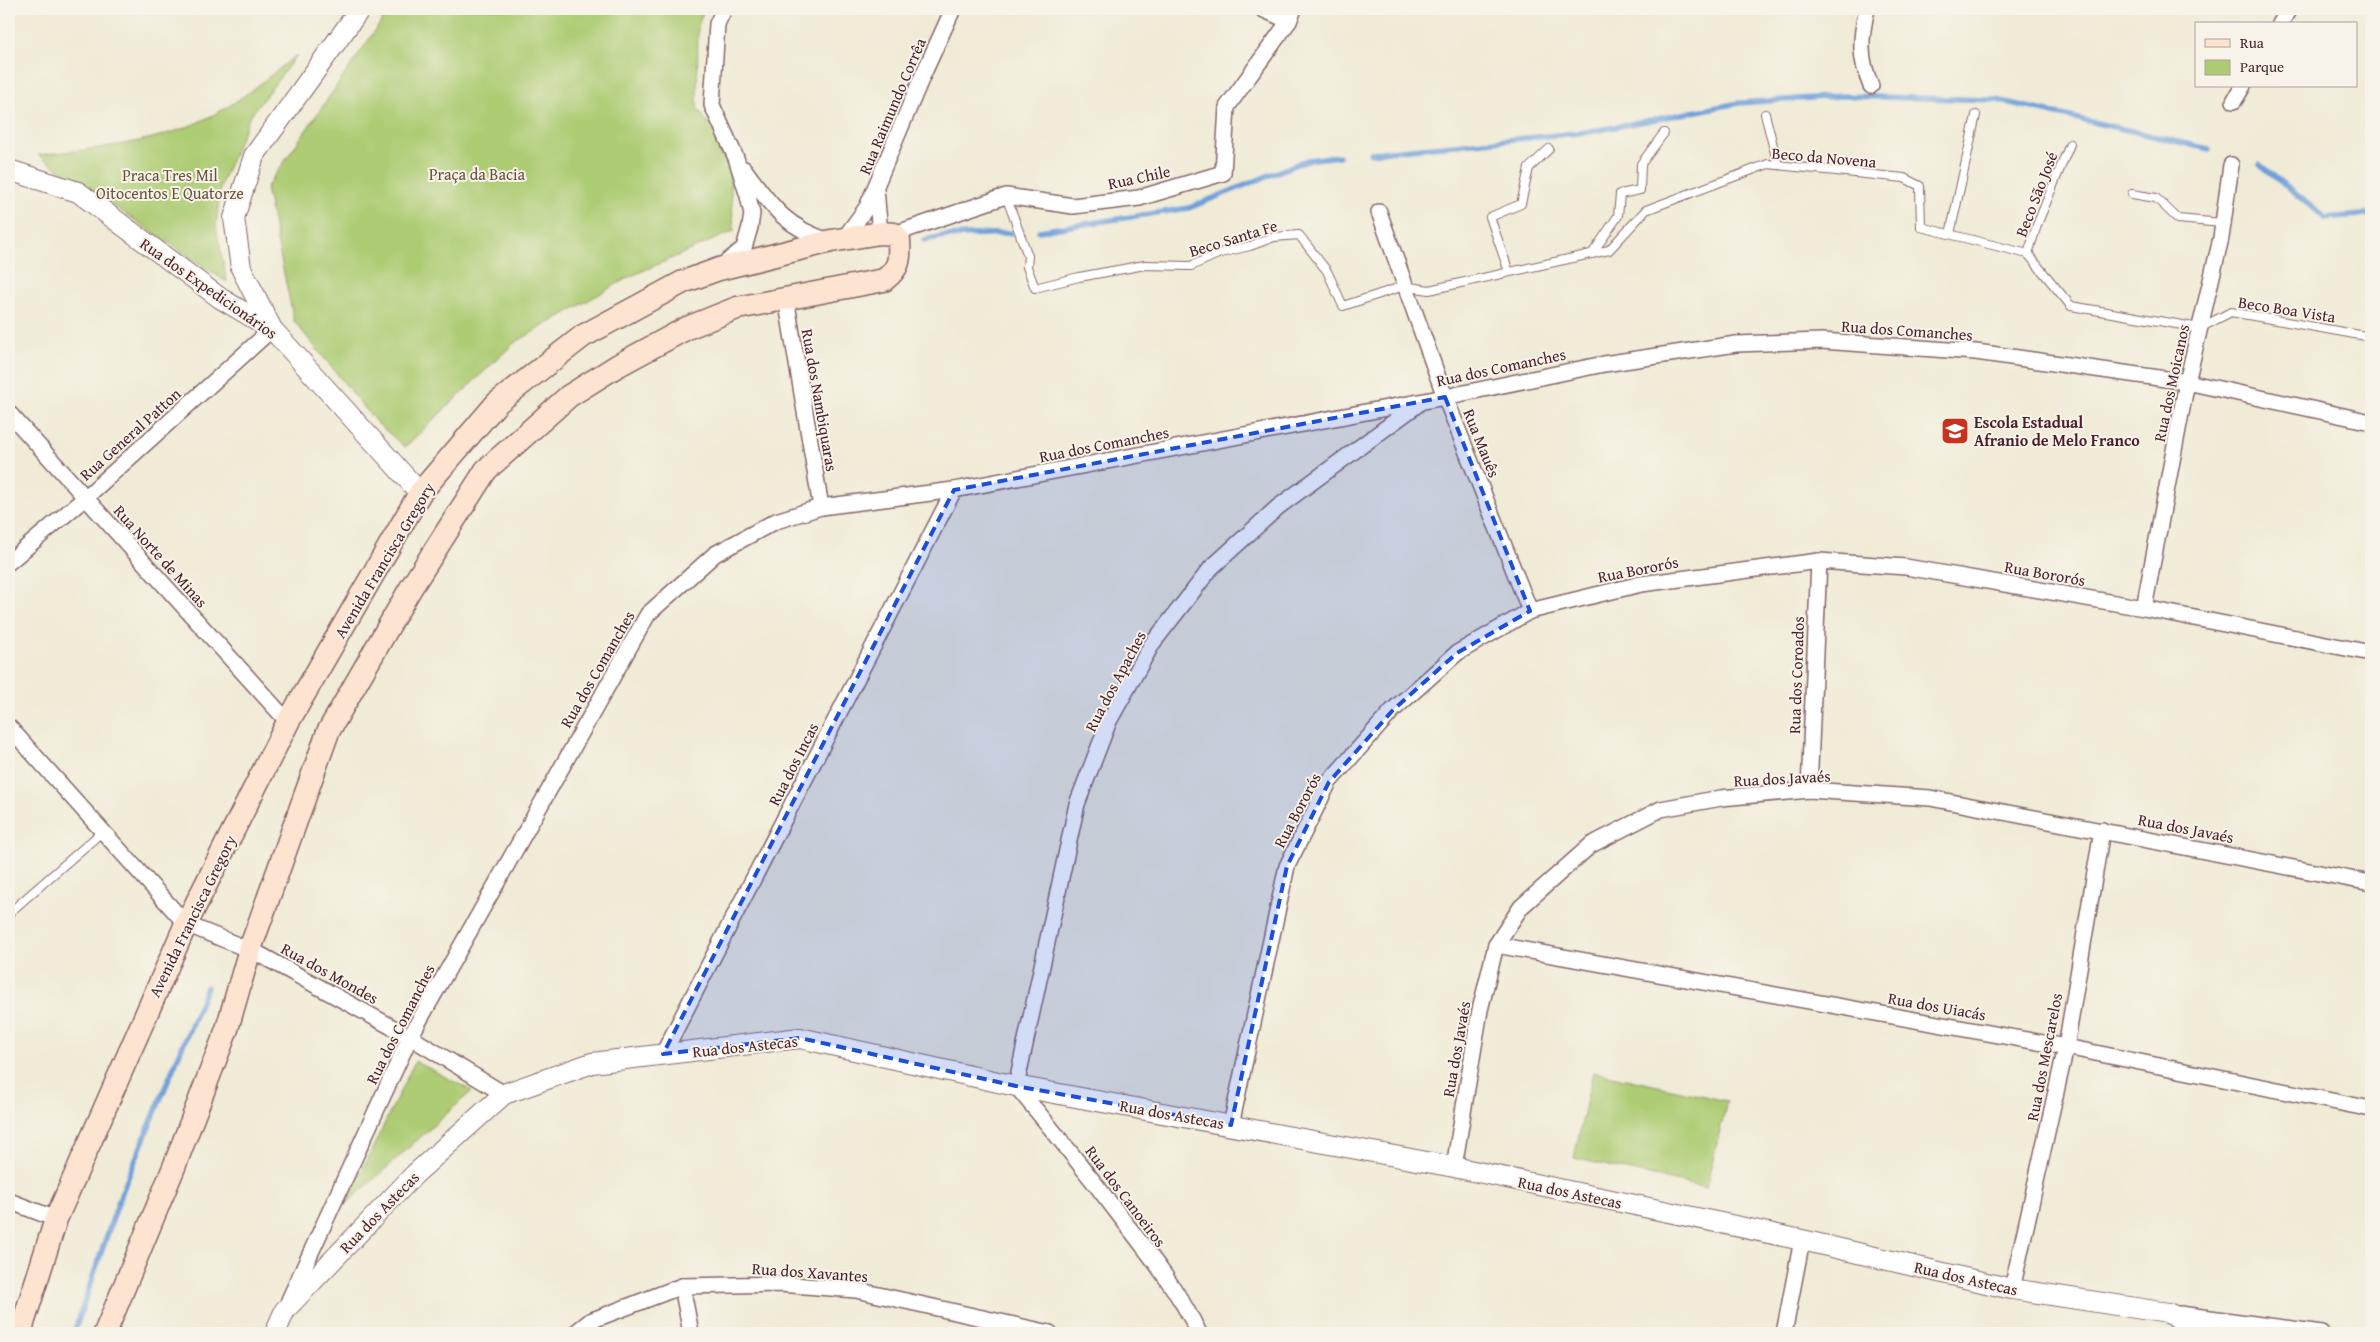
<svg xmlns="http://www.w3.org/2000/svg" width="2380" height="1342" font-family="'Gentium Book Plus',serif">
	<rect width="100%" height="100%" fill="#f7f3e8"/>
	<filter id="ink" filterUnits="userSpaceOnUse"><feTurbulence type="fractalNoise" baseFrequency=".02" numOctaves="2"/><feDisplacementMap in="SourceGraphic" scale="10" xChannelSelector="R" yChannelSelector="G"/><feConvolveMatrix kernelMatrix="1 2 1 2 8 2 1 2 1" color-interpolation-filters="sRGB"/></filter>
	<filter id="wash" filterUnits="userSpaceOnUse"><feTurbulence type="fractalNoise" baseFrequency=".0096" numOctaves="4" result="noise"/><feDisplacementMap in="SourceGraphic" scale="20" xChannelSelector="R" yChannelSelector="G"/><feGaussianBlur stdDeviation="1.12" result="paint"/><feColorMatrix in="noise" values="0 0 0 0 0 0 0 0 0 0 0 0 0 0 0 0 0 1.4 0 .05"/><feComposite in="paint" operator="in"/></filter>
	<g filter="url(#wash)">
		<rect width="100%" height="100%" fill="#f0ebd6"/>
		<g fill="#adcc73" stroke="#7c764f">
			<polygon points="390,9 704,9 698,26 697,108 728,150 734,231 629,277 514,343 405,447 377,423 294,321 266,188"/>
			<path d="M297,55L250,116L221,184L216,227L227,282L38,155C97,148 159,144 213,115C243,100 270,75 297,55Z"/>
			<polygon points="415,1061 472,1091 345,1205"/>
			<polygon points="1593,1072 1727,1101 1706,1188 1574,1158"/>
		</g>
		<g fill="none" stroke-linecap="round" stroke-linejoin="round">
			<g stroke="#71a0da" stroke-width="5.5">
				<polyline points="1370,153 1589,132 1739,103 1841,96 1997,100 2209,149"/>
				<polyline points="2260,165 2325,218 2371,214"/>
				<polyline points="1039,231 1189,208 1307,160 1339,156"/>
				<polyline points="924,240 944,236 1010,233"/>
				<polyline points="74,1333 120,1197 207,987"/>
			</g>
		</g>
	</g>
	<g filter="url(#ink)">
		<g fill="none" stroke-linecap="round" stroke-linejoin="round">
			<defs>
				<g id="service">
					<polyline points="1765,114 1778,165"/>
					<polyline points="2132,194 2156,198 2178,219 2222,223"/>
					<polyline points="1006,196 1028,256 1027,267 1035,288 1079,277 1145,265 1191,266 1220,253 1250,246 1274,237 1299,235 1327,271 1343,306 1404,286 1429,290 1609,250 1646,210 1768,164 1904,178 1920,186 1921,227 2028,254 2071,306 2200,328 2231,312 2371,337"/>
					<polyline points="1950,234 1976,115"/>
					<polyline points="1592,254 1618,216 1620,194 1640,190 1641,164 1664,133"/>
					<polyline points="2028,254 2037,225 2070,144"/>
					<polyline points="1509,272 1490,217 1521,204 1529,168 1549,149"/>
					<polyline points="9,913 103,831"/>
				</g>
				<g id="minor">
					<polyline points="1262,9 1289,21"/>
					<path d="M1867,9C1860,39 1859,57 1871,86"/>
					<polyline points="2280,24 2289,9"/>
					<polyline points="2234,101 2243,86"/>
					<path d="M744,169C771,205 784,227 829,241"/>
					<polyline points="876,190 880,233"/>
					<polyline points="1379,212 1445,397 1530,611"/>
					<polyline points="894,234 1006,196 1073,206 1139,198 1223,173 1227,107 1289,21 1294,9"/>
					<polyline points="843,240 867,207 922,77 953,9"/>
					<polyline points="723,265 744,248 750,227 752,214 748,196 736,158 712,105 717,24 724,9"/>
					<polyline points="786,298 821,507"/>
					<polyline points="9,413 288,722"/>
					<polyline points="9,562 85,498 272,329"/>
					<polyline points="2144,608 2187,382 2221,238 2231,165"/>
					<polyline points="9,727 186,924 257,953 410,1037 504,1094"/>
					<polyline points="1809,790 1819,561"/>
					<polyline points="1496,945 2066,1047 2371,1109"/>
					<polyline points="663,1054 954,490"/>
					<polyline points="1231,1125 1287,866 1329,782 1393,710 1457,653 1530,611 1641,584 1819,561 1906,567 2144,608 2371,653"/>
					<polyline points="1454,1167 1480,1010 1496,945 1521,907 1591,845 1661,809 1721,798 1809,790 1930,798 2371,883"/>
					<polyline points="9,1201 56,1219"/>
					<polyline points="682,1286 691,1333"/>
					<polyline points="2012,1289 2066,1047 2102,830"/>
					<polyline points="289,1300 410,1037 648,614 715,554 776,521 821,507 954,490 1445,397 1604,364 1736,344 1822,341 1976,352 2187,382 2371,422"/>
					<polyline points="2180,1314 2322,1333"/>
					<polyline points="575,1333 590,1321 682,1286 780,1284 856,1290 1050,1333"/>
					<path d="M1199,1333C1179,1292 1151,1256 1123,1220C1088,1174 1053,1130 1016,1086L1077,804L1109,721L1152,644L1211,568L1278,507L1417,405"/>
					<polyline points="1784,1333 1802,1240"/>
				</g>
				<g id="tertiary">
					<polyline points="9,170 78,192 220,298 272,329 420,493"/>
					<polyline points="272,329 241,268 234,218 254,156 360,9"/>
					<polyline points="275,1333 285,1310 415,1174 504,1094 592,1063 800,1038 1016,1086 1454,1167 1802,1240 2012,1289 2168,1313 2210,1333"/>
				</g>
				<path id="secondary" d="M20,1333L56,1219L186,924L288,722L420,493L497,403L583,336L683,282L719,269L831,241L880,233L894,234L899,240C900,259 900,268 884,280L737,308L687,328L617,366L569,396L486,470L409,591L328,732L250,949L227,1029L174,1167L105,1333"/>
			</defs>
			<use href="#service" stroke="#846667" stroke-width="10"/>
			<use href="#minor" stroke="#846667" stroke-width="18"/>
			<use href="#tertiary" stroke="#846667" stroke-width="22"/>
			<use href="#secondary" stroke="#846667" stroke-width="25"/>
			<use href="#service" stroke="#fff" stroke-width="8"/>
			<use href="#minor" stroke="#fff" stroke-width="15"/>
			<use href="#tertiary" stroke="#fff" stroke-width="20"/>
			<use href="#secondary" stroke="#fde4d1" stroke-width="22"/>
		</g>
	</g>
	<path fill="#1d4ed8" fill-opacity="0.2" stroke="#1d4ed8" stroke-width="4" stroke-dasharray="10 6" stroke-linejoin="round" d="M1445,397L1530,611L1457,653L1393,710L1329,782L1287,866L1231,1125L1016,1086L800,1038L663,1054L954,490Z"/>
	<defs>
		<symbol id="school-square" viewBox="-11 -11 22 22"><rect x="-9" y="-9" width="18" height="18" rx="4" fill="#c8321e" stroke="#f7f3e8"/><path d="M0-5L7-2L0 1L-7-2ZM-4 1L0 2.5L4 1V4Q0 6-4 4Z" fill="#fff"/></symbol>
	</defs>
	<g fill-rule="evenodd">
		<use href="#school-square" x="1939" y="415" width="32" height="32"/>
	</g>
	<g text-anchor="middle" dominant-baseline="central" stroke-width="4" stroke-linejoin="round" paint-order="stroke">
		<g font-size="16" fill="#4a1f2b" stroke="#f7f3e8">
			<text transform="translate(892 106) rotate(-67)">Rua Raimundo Corrêa</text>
			<text transform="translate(1824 157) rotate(5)">Beco da Novena</text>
			<text transform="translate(1139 177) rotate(-12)">Rua Chile</text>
			<text transform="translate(2036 194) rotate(-69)">Beco São José</text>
			<text transform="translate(1233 238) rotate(-17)">Beco Santa Fe</text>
			<text transform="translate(209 288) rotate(35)">Rua dos Expedicionários</text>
			<text transform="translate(2287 309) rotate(9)">Beco Boa Vista</text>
			<text transform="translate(1907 330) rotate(4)">Rua dos Comanches</text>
			<text transform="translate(1501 367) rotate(-12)">Rua dos Comanches</text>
			<text transform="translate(2171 383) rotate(-78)">Rua dos Moicanos</text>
			<text transform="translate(820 400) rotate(80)">Rua dos Nambiquaras</text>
			<text transform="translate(130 434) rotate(-42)">Rua General Patton</text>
			<text transform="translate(1482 443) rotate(68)">Rua Mauês</text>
			<text transform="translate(1104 444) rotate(-11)">Rua dos Comanches</text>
			<text transform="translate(161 556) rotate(48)">Rua Norte de Minas</text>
			<text transform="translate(384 560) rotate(-59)">Avenida Francisca Gregory</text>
			<text transform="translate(1638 569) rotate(-11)">Rua Bororós</text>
			<text transform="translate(2045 573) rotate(10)">Rua Bororós</text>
			<text transform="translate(597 669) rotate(-60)">Rua dos Comanches</text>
			<text transform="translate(1796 675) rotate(-88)">Rua dos Coroados</text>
			<text transform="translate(1115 681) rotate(-62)">Rua dos Apaches</text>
			<text transform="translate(793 764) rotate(-63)">Rua dos Incas</text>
			<text transform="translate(1782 778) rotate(-3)">Rua dos Javaés</text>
			<text transform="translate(1297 810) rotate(-62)">Rua Bororós</text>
			<text transform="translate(2186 828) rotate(11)">Rua dos Javaés</text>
			<text transform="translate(192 916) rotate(-64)">Avenida Francisca Gregory</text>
			<text transform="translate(330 973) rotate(29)">Rua dos Mondes</text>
			<text transform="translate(1937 1006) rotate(10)">Rua dos Uiacás</text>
			<text transform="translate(400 1024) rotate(-63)">Rua dos Comanches</text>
			<text transform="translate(745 1046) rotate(-6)">Rua dos Astecas</text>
			<text transform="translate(1456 1049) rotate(-80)">Rua dos Javaés</text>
			<text transform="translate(2044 1057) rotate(-79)">Rua dos Mescarelos</text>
			<text transform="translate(1172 1114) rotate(10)">Rua dos Astecas</text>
			<text transform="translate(1570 1192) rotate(12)">Rua dos Astecas</text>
			<text transform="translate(1126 1196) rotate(53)">Rua dos Canoeiros</text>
			<text transform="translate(379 1212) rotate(-46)">Rua dos Astecas</text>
			<text transform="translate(810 1272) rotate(4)">Rua dos Xavantes</text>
			<text transform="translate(1966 1278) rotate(13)">Rua dos Astecas</text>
		</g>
		<g font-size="16" fill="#685341" stroke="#f7f3e8">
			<text x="477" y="174">Praça da Bacia</text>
			<text x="170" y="175">Praca Tres Mil<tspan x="170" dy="18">Oitocentos E Quatorze</tspan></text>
		</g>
		<g font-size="16" font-weight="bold" fill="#4a1f2b" stroke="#f7f3e8" text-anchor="start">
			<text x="1974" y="422">Escola Estadual<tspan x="1974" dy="18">Afranio de Melo Franco</tspan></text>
		</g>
	</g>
	<rect width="2380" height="1342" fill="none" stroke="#f7f3e8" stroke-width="30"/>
	<rect x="2195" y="22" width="162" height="65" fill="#f7f3e8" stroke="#b29e9c"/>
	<rect x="2205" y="39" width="25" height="8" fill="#fde4d1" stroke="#b29e9c"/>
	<text x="2240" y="48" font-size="15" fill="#4a1f2b">Rua</text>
	<rect x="2205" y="60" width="25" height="15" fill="#adcc73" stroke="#b29e9c"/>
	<text x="2240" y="72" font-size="15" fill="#4a1f2b">Parque</text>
</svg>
